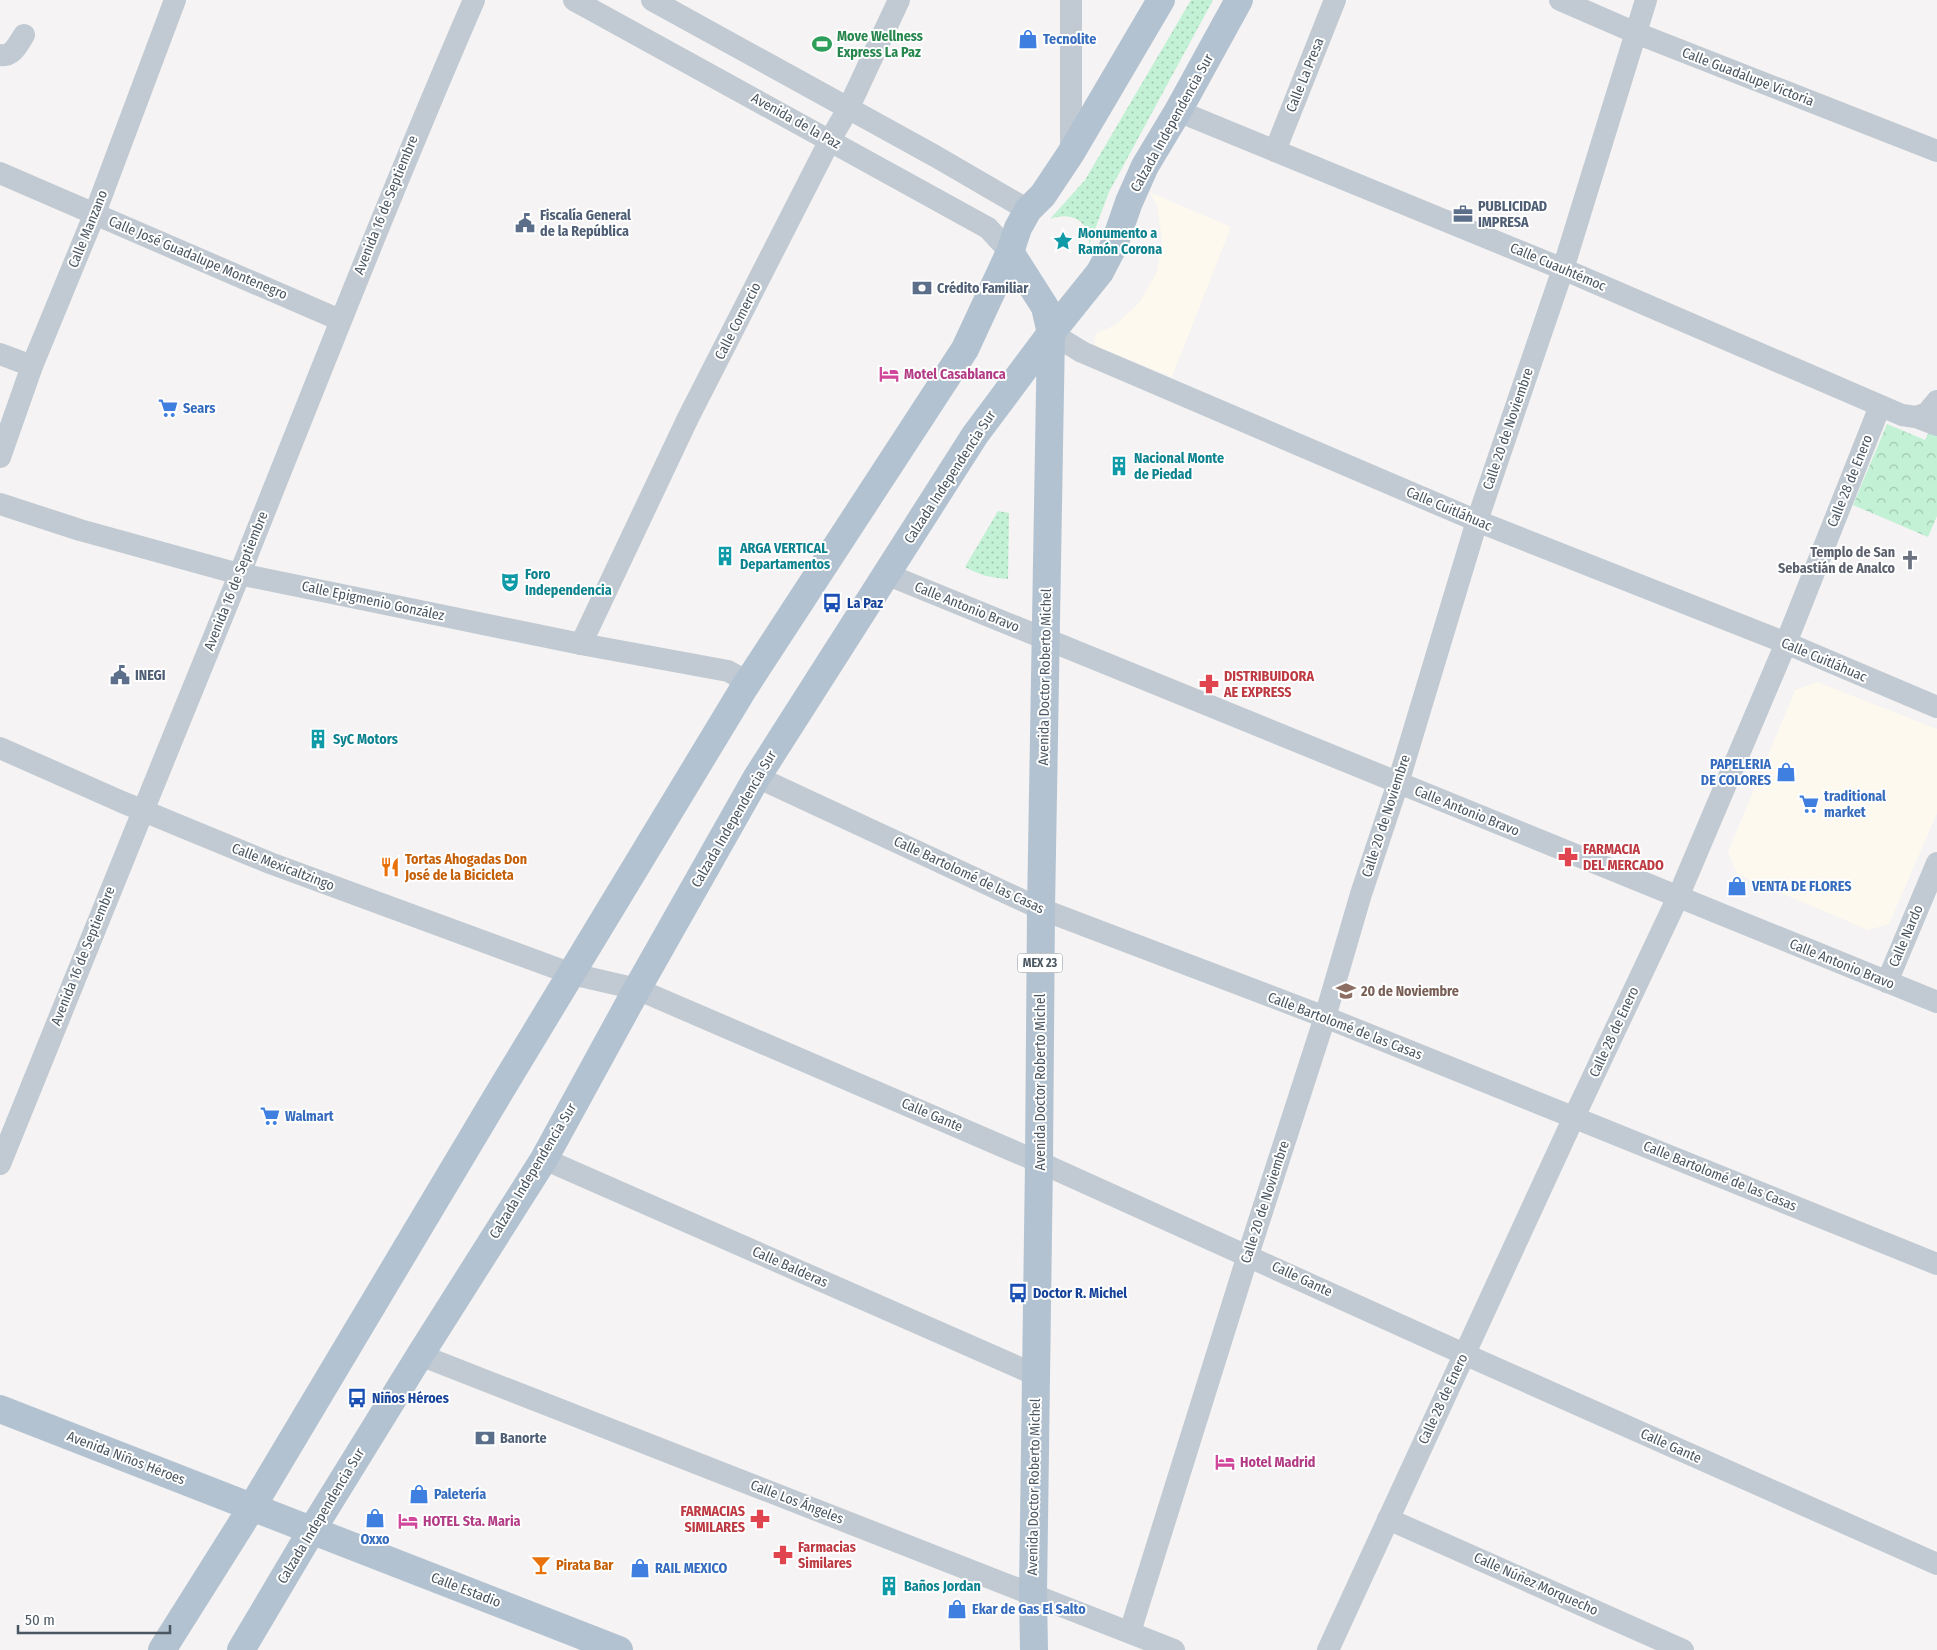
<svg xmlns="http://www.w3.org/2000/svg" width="1937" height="1650" font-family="'Fira Sans Condensed',sans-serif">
	<defs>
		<pattern id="park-crowns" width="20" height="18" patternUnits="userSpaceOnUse" patternTransform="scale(1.25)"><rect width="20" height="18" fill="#c3f1d5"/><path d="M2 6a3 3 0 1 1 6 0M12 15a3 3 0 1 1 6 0" fill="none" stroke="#a0c6b0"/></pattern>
		<pattern id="garden-dots" width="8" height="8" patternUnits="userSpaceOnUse" patternTransform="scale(1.25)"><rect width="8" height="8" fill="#c3f1d5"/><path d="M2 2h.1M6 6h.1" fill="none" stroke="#a0c6b0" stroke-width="1.8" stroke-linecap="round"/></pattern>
	</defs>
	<rect width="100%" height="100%" fill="#f5f3f3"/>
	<g fill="#fdf9ef">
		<polygon points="1149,192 1231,227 1172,377 1095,346 1095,334 1115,325 1140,302 1157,272 1162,239 1157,205"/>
		<polygon points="1817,682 1937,729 1937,813 1889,924 1868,930 1737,874 1728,852 1795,690"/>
	</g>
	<polygon fill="url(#park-crowns)" points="1937,415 1937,516 1928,537 1853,505 1887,424 1925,440"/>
	<g fill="url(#garden-dots)">
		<path d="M1191,0H1213L1109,192L1089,245C1090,221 1072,211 1050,219L1085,180Z"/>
		<path d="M998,511L1009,513L1008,579C991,578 979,575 965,567Z"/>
	</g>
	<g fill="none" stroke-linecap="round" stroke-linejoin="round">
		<g stroke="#c1cad2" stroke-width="22">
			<polyline points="574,0 988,228 1010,252"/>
			<polyline points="652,0 935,156 1028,210"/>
			<polyline points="1071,0 1071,153"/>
			<polyline points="1560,0 1636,33 1937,151"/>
			<path d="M0,55C13,57 18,44 24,35"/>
			<polyline points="1178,111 1563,269 1902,415 1916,417 1937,425"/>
			<polyline points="1275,151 1335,0"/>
			<polyline points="0,173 340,320"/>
			<polyline points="1051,333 1082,352 1477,521 1786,643 1937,707"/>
			<polyline points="0,354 32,366"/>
			<polyline points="1916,417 1927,413 1937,401"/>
			<polyline points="0,457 32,366 95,213 175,0"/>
			<polyline points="0,504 80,530 239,574 581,644 728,671 737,676 744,688"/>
			<polyline points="886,574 1937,1002"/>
			<polyline points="581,644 688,418 830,140 848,109 899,0"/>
			<polyline points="0,748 122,802 270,863 572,974 637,989 1039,1162 1464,1354 1937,1564"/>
			<polyline points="757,777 1041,909 1325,1017 1937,1264"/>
			<polyline points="1887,982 1937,863"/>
			<polyline points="544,1159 1036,1375"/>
			<path d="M0,1164C79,966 160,770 240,573C317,381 392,189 474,0"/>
			<polyline points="420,1355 1174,1650"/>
			<polyline points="1388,1519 1683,1650"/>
			<polyline points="1130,1632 1248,1255 1325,1017 1361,894 1398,783 1477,521 1563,269 1646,0"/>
			<polyline points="1328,1650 1574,1117 1678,897 1786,643 1880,406"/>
		</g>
		<g stroke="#b3c2d1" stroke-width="28">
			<polyline points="1010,252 1045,307 1051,333 1041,909 1039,1162 1033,1593 1034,1650"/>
			<polyline points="0,1409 619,1650"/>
			<polyline points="162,1650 252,1507 502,1088 744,688 965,349 1010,252 1018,228 1028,210 1043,195 1071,153 1161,0"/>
			<polyline points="241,1650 312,1530 420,1355 544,1159 637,989 757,777 975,435 1051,333 1100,272 1114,245 1129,202 1145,166 1178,111 1239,0"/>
		</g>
	</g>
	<defs>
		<symbol id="shop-bare" viewBox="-9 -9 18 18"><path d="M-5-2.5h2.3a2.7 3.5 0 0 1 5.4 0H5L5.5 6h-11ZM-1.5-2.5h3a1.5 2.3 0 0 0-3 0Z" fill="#3f7fe0" stroke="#fff" stroke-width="2.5" paint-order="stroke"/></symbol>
		<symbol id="stadium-bare" viewBox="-9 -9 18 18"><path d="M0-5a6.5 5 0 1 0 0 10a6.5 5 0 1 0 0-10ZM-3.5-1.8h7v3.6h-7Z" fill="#2e9e5b" stroke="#fff" stroke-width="2.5" paint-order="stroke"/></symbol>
		<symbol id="office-bare" viewBox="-9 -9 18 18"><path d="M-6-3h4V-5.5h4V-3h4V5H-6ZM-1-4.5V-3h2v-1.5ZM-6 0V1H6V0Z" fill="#5c6f8a" stroke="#fff" stroke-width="2.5" paint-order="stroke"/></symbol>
		<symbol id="civic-bare" viewBox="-9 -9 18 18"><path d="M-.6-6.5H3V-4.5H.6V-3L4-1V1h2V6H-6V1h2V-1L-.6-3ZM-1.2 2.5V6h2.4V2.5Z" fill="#5c6f8a" stroke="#fff" stroke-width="2.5" paint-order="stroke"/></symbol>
		<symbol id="sight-bare" viewBox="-9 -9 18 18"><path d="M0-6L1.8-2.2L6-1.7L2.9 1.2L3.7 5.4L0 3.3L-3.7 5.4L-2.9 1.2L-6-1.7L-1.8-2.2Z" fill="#0f9aa8" stroke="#fff" stroke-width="2.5" paint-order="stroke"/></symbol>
		<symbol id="bank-bare" viewBox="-9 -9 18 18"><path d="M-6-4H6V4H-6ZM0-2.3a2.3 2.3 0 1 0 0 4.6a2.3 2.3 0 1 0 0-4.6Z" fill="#5c6f8a" stroke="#fff" stroke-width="2.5" paint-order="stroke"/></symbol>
		<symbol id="hotel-bare" viewBox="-9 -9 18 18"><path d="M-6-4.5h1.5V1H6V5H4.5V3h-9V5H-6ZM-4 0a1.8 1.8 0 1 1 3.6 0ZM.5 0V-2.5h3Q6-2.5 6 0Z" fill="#d1479c" stroke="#fff" stroke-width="2.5" paint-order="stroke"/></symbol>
		<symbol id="supermarket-bare" viewBox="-9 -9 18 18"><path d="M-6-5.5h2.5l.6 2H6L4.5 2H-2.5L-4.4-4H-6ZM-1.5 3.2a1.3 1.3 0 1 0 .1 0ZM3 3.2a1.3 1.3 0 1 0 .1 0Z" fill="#3f7fe0" stroke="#fff" stroke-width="2.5" paint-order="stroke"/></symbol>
		<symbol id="building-bare" viewBox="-9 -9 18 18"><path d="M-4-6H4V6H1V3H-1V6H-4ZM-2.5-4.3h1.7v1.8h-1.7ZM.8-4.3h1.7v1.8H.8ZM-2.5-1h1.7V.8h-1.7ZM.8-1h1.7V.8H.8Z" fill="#0f9aa8" stroke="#fff" stroke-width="2.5" paint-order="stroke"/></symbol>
		<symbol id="church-bare" viewBox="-9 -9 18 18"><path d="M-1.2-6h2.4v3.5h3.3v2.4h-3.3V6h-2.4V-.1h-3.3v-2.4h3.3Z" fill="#6b7280" stroke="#fff" stroke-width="2.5" paint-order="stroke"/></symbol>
		<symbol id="theatre-bare" viewBox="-9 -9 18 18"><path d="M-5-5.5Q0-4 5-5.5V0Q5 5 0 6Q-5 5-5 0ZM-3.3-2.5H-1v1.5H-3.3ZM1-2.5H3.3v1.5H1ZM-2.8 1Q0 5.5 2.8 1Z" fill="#0f9aa8" stroke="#fff" stroke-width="2.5" paint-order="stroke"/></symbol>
		<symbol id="bus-bare" viewBox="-9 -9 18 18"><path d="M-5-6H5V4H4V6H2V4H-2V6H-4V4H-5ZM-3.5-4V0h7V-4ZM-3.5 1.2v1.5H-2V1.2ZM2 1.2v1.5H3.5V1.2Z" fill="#1a4fb4" stroke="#fff" stroke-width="2.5" paint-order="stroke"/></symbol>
		<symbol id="pharmacy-bare" viewBox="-9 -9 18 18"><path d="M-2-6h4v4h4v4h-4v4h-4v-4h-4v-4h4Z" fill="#e0444e" stroke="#fff" stroke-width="2.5" paint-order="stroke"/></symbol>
		<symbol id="restaurant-bare" viewBox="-9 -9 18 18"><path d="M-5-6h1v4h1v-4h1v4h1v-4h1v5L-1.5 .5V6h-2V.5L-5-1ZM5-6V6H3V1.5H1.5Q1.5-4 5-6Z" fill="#e8710a" stroke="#fff" stroke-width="2.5" paint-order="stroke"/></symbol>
		<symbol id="school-bare" viewBox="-9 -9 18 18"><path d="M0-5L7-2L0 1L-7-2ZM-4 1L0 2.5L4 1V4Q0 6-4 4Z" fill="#8d6e63" stroke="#fff" stroke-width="2.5" paint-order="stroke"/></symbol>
		<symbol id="bar-bare" viewBox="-9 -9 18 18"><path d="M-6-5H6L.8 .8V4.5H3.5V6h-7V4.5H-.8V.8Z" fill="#e8710a" stroke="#fff" stroke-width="2.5" paint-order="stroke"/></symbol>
	</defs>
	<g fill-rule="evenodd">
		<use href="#shop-bare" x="1014" y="25" width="28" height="28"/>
		<use href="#stadium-bare" x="808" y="30" width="28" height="28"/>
		<use href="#office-bare" x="1449" y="200" width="28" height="28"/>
		<use href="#civic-bare" x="511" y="209" width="28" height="28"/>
		<use href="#sight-bare" x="1049" y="227" width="28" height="28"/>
		<use href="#bank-bare" x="908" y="274" width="28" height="28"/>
		<use href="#hotel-bare" x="875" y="360" width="28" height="28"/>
		<use href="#supermarket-bare" x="154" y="394" width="28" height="28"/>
		<use href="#building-bare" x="1105" y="452" width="28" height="28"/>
		<use href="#building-bare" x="711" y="542" width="28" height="28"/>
		<use href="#church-bare" x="1896" y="546" width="28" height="28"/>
		<use href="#theatre-bare" x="496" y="568" width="28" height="28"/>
		<use href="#bus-bare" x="818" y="589" width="28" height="28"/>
		<use href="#civic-bare" x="106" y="661" width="28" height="28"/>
		<use href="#pharmacy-bare" x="1195" y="670" width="28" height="28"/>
		<use href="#building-bare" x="304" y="725" width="28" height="28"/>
		<use href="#shop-bare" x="1772" y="758" width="28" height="28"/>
		<use href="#supermarket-bare" x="1795" y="790" width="28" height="28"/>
		<use href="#pharmacy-bare" x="1554" y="843" width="28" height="28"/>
		<use href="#restaurant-bare" x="376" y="853" width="28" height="28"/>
		<use href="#shop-bare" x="1723" y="872" width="28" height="28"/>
		<use href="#school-bare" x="1332" y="977" width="28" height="28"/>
		<use href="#supermarket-bare" x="256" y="1102" width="28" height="28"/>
		<use href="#bus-bare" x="1004" y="1279" width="28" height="28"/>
		<use href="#bus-bare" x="343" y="1384" width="28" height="28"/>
		<use href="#bank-bare" x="471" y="1424" width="28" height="28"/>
		<use href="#hotel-bare" x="1211" y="1448" width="28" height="28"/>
		<use href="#shop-bare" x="405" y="1480" width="28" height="28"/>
		<use href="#shop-bare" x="361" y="1504" width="28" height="28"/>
		<use href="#pharmacy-bare" x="746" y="1505" width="28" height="28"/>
		<use href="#hotel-bare" x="394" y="1507" width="28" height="28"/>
		<use href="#pharmacy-bare" x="769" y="1541" width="28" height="28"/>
		<use href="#bar-bare" x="527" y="1551" width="28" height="28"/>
		<use href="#shop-bare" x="626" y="1554" width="28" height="28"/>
		<use href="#building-bare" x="875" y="1572" width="28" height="28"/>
		<use href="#shop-bare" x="943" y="1595" width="28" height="28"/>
	</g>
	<g text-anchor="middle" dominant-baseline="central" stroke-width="4" stroke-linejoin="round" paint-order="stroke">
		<rect fill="#fff" stroke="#808990" stroke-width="1" x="1017.5" y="953.5" width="45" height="19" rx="4"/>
		<g font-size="12" font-weight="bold" fill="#4a5661">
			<text x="1040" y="963">MEX 23</text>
		</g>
		<g font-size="14" font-weight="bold" fill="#27864d" stroke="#fff" text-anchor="start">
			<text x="837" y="36">Move Wellness<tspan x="837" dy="16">Express La Paz</tspan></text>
		</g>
		<g font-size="14" font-weight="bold" fill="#366cbe" stroke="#fff" text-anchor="start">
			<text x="1043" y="39">Tecnolite</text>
			<text x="183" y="408">Sears</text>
			<text x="1771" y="764" text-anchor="end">PAPELERIA<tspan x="1771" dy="16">DE COLORES</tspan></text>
			<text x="1824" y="796">traditional<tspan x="1824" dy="16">market</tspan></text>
			<text x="1752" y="886">VENTA DE FLORES</text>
			<text x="285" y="1116">Walmart</text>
			<text x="434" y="1494">Paletería</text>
			<text x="375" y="1539" text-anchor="middle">Oxxo</text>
			<text x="655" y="1568">RAIL MEXICO</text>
			<text x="972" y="1609">Ekar de Gas El Salto</text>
		</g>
		<g font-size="14" fill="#4a5661" stroke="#fff">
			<text transform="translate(1305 75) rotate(-68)">Calle La Presa</text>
			<text transform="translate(1748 77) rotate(21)">Calle Guadalupe Victoria</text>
			<text transform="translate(796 121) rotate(29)">Avenida de la Paz</text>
			<text transform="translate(1172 123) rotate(-61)">Calzada Independencia Sur</text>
			<text transform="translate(386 205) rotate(-68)">Avenida 16 de Septiembre</text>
			<text transform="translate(88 229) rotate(-68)">Calle Manzano</text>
			<text transform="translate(198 258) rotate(23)">Calle José Guadalupe Montenegro</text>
			<text transform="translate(1558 267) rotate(23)">Calle Cuauhtémoc</text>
			<text transform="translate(738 321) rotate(-63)">Calle Comercio</text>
			<text transform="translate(1508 429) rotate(-71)">Calle 20 de Noviembre</text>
			<text transform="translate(950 477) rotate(-57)">Calzada Independencia Sur</text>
			<text transform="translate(1850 481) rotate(-68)">Calle 28 de Enero</text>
			<text transform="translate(1449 509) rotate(23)">Calle Cuitláhuac</text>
			<text transform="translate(236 581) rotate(-68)">Avenida 16 de Septiembre</text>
			<text transform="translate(373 601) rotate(12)">Calle Epigmenio González</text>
			<text transform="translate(967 607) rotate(22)">Calle Antonio Bravo</text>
			<text transform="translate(1824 660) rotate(23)">Calle Cuitláhuac</text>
			<text transform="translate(1045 677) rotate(-89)">Avenida Doctor Roberto Michel</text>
			<text transform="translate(1467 811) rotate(22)">Calle Antonio Bravo</text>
			<text transform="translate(1386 816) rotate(-72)">Calle 20 de Noviembre</text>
			<text transform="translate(734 819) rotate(-60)">Calzada Independencia Sur</text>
			<text transform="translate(283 867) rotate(21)">Calle Mexicaltzingo</text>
			<text transform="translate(969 875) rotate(25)">Calle Bartolomé de las Casas</text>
			<text transform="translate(1906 936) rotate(-67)">Calle Nardo</text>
			<text transform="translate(83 956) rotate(-68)">Avenida 16 de Septiembre</text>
			<text transform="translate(1842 964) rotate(22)">Calle Antonio Bravo</text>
			<text transform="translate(1345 1026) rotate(21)">Calle Bartolomé de las Casas</text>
			<text transform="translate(1614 1032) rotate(-65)">Calle 28 de Enero</text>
			<text transform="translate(1040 1082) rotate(-90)">Avenida Doctor Roberto Michel</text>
			<text transform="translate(932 1115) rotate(23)">Calle Gante</text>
			<text transform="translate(533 1171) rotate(-59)">Calzada Independencia Sur</text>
			<text transform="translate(1720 1176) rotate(22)">Calle Bartolomé de las Casas</text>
			<text transform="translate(1265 1202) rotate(-72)">Calle 20 de Noviembre</text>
			<text transform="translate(790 1267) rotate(24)">Calle Balderas</text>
			<text transform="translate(1302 1279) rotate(25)">Calle Gante</text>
			<text transform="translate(1443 1399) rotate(-65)">Calle 28 de Enero</text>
			<text transform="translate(1671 1446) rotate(24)">Calle Gante</text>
			<text transform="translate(126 1458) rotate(21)">Avenida Niños Héroes</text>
			<text transform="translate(1034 1487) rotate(-89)">Avenida Doctor Roberto Michel</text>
			<text transform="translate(797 1502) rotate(21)">Calle Los Ángeles</text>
			<text transform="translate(321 1516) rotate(-59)">Calzada Independencia Sur</text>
			<text transform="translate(1536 1584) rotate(24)">Calle Núñez Morquecho</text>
			<text transform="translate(466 1590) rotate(21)">Calle Estadio</text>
		</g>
		<g font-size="14" font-weight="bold" fill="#4e5e75" stroke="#fff" text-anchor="start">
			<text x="1478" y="206">PUBLICIDAD<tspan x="1478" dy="16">IMPRESA</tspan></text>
			<text x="540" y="215">Fiscalía General<tspan x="540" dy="16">de la República</tspan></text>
			<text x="937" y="288">Crédito Familiar</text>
			<text x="135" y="675">INEGI</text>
			<text x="500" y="1438">Banorte</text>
		</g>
		<g font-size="14" font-weight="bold" fill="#0d838f" stroke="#fff" text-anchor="start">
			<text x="1078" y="233">Monumento a<tspan x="1078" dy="16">Ramón Corona</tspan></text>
			<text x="1134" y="458">Nacional Monte<tspan x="1134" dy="16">de Piedad</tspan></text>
			<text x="740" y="548">ARGA VERTICAL<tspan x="740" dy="16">Departamentos</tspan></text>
			<text x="525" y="574">Foro<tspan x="525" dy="16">Independencia</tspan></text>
			<text x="333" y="739">SyC Motors</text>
			<text x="904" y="1586">Baños Jordan</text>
		</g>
		<g font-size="14" font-weight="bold" fill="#b23c85" stroke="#fff" text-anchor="start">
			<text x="904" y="374">Motel Casablanca</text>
			<text x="1240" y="1462">Hotel Madrid</text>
			<text x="423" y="1521">HOTEL Sta. Maria</text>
		</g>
		<g font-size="14" font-weight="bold" fill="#5b616d" stroke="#fff" text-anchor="end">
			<text x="1895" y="552">Templo de San<tspan x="1895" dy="16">Sebastián de Analco</tspan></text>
		</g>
		<g font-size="14" font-weight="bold" fill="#164399" stroke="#fff" text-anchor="start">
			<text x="847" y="603">La Paz</text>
			<text x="1033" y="1293">Doctor R. Michel</text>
			<text x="372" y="1398">Niños Héroes</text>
		</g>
		<g font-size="14" font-weight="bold" fill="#be3a42" stroke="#fff" text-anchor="start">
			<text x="1224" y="676">DISTRIBUIDORA<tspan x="1224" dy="16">AE EXPRESS</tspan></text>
			<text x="1583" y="849">FARMACIA<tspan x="1583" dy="16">DEL MERCADO</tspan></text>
			<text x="745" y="1511" text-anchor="end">FARMACIAS<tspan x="745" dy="16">SIMILARES</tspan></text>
			<text x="798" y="1547">Farmacias<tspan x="798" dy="16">Similares</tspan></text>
		</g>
		<g font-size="14" font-weight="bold" fill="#c56008" stroke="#fff" text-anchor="start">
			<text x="405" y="859">Tortas Ahogadas Don<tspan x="405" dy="16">José de la Bicicleta</tspan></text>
			<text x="556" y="1565">Pirata Bar</text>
		</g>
		<g font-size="14" font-weight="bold" fill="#785e54" stroke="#fff" text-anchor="start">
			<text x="1361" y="991">20 de Noviembre</text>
		</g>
	</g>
	<path d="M18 1625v8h152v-8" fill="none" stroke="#4a5661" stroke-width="2.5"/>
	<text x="25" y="1625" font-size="15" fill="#4a5661" stroke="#ffffff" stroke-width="4" paint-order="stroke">50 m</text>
</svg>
